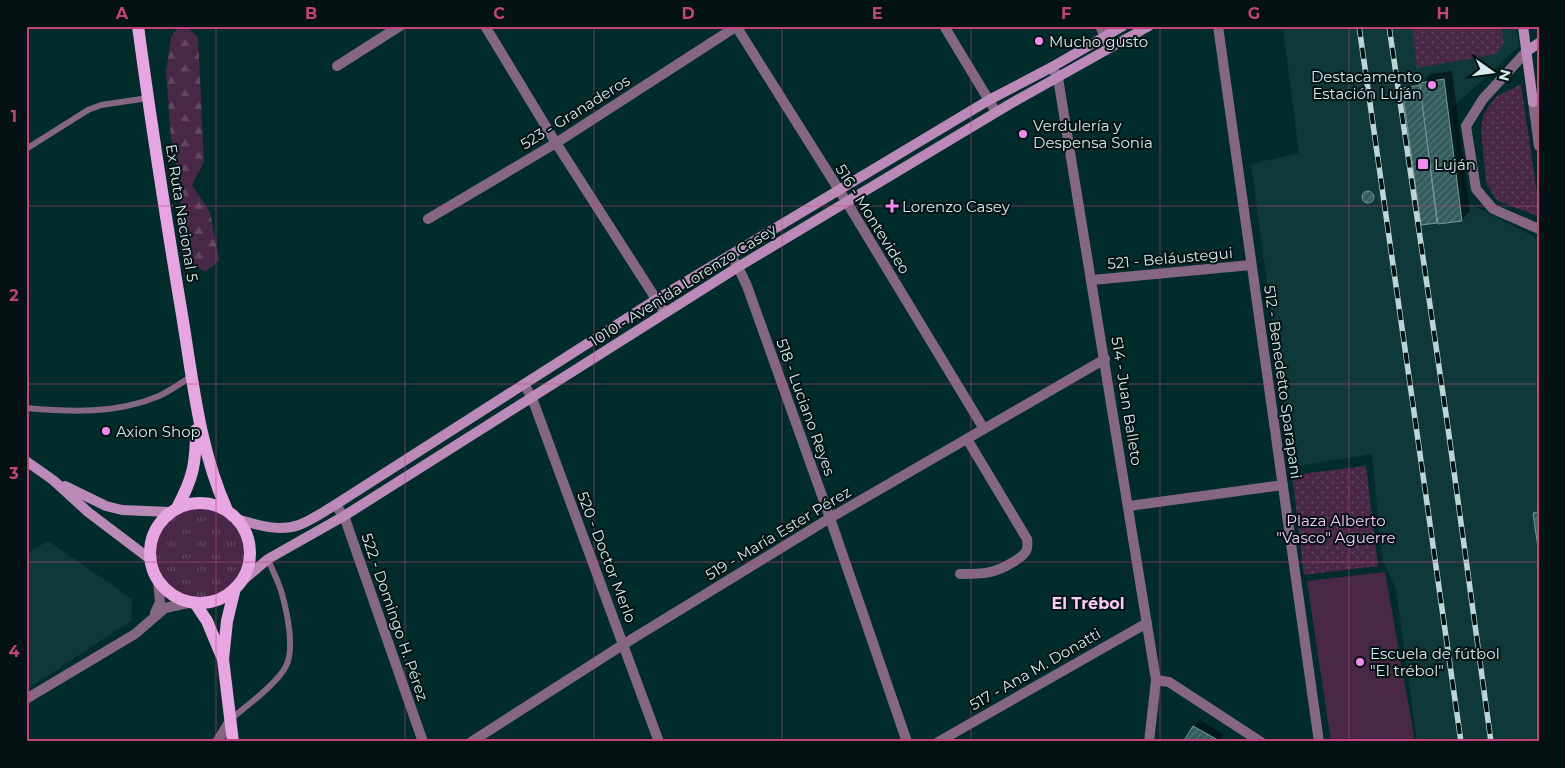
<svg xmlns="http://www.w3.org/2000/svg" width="1565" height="768" font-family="Montserrat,sans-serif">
	<defs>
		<pattern id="grass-tufts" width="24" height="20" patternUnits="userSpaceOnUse" patternTransform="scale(1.25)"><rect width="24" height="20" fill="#482846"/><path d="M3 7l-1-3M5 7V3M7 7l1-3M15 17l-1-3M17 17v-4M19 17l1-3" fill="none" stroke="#624761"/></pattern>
		<pattern id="forest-firs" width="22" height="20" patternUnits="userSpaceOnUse" patternTransform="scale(1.25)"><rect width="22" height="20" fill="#482846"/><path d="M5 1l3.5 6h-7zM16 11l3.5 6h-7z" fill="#624761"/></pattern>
		<pattern id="park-dots" width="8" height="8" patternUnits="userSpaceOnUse" patternTransform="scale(1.25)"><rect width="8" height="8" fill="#482846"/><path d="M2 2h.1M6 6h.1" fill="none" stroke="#624761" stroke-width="1.8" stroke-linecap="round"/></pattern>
		<pattern id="building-hatch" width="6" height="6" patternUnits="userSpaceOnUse" patternTransform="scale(1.25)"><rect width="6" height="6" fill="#335c5b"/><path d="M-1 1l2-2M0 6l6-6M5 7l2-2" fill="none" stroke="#507473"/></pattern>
	</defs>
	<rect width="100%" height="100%" fill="#002d2c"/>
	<g fill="#0f3939">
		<polygon points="1293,26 1516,26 1519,46 1452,108 1464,201 1539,239 1539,742 1417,742 1396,589 1382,558 1372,454 1292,467 1251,164 1299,153 1283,29"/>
		<polygon points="48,541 132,599 131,621 26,690 26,554"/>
	</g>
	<circle fill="url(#grass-tufts)" cx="199" cy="553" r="45"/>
	<polygon fill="url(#forest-firs)" points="179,26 185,26 198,37 204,162 192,185 210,212 219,260 205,272 185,259 179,222 181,190 171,138 166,72 171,37"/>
	<g fill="url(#park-dots)">
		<polygon points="1412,26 1501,26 1504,42 1496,54 1417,68"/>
		<polygon points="1521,84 1539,207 1539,217 1496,200 1486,183 1481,130 1483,116 1489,106 1497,96"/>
		<polygon points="1366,466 1378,566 1304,575 1292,475"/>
	</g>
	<polygon fill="#482846" points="1385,572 1415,742 1331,742 1307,581"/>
	<g fill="#0007">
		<polygon points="1452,71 1470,211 1462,220 1438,220 1437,222 1403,88 1405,86 1421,84 1430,74"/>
		<circle cx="1369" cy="196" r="5.5"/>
		<polygon points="1200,720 1223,734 1218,742 1185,742 1194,727"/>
	</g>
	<g fill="url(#building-hatch)" stroke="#719c9b">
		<polygon points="1444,79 1462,221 1438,224 1419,83"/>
		<polygon points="1420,85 1437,223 1421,225 1402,88"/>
		<circle cx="1368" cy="197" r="6"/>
		<polygon points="1539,512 1539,555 1533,513"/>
		<polygon points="1193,726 1218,740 1217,742 1183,742"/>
	</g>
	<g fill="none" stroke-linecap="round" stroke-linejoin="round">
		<g stroke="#856683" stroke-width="6">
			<polyline points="26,149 88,110 101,105 148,98"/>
			<path d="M26,408C70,412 117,414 159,396C170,391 181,383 192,376"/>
			<path d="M231,719C245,707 278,683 286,666C295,649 287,612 282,594C279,582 272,570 268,559"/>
		</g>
		<g stroke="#856683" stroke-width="10">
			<polyline points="485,26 556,143 665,313"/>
			<polyline points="736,26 846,201 984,429"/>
			<polyline points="944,26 996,112"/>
			<polyline points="1100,26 1110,48"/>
			<polyline points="1218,26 1319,742"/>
			<polyline points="1527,51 1483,99 1466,126 1476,189 1493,209 1539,229"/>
			<polyline points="337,66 400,26"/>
			<polyline points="1052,67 1058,78 1156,680 1149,742"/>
			<polyline points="1533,102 1539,146"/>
			<polyline points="428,219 556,143 737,26"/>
			<polyline points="730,255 738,267 747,286 830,518 907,742"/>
			<polyline points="1092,280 1251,265"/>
			<polyline points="524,384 532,398 659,742"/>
			<polyline points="335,505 344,516 423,742"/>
			<polyline points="1129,506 1283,485"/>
			<path d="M960,574C984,574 994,574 1015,561C1025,554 1029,552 1027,539L967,439"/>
			<polyline points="1156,680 1169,682 1261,742"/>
			<polyline points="217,742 231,719"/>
			<polyline points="471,742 624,644 830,518 1105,359"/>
			<polyline points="938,742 1147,623"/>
		</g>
		<g stroke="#856683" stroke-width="10">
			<polyline points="155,613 160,602 158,580"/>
			<polyline points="26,699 135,634 165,608 188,603"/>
		</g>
		<g stroke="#bc8ab9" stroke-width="10">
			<polyline points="1523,26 1533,102 1539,98"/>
			<polyline points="1527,51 1539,43"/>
			<polyline points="26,461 53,480 88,512 150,559"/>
			<polyline points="65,486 106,506 122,510 170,512"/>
			<path d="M237,519C256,525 279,532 299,525C312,520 323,512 335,505L657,299L989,100L1052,67L1123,26"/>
			<polyline points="241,582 268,559 344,516 738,267 1010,104 1149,26"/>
		</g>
		<g stroke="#e7a5e2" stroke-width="12">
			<path d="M138,26C151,123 166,219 182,315C193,381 199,448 227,510"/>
			<circle cx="200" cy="553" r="50"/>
			<path d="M177,508C193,478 196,464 196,430"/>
			<polyline points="195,603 207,621 222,657"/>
			<polyline points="233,742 223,659 227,621 235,588"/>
		</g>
		<defs>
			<g id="rail">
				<polyline points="1359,26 1461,742"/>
				<polyline points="1389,26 1448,428 1491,742"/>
			</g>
		</defs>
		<use href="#rail" stroke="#bcd4d4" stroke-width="5.5"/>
		<use href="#rail" stroke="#031212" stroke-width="4" stroke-dasharray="11" stroke-linecap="butt"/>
	</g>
	<path fill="none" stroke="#c64278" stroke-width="1" stroke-opacity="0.55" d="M216,26V742M405,26V742M594,26V742M782,26V742M971,26V742M1160,26V742M1349,26V742M26,206H1539M26,384H1539M26,562H1539"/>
	<g fill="#f489ef" stroke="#031212" stroke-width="2">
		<circle cx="1039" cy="41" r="5"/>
		<circle cx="1432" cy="85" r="5"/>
		<circle cx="1023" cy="134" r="5"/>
		<rect x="1417" y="158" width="12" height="12" rx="2.5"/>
		<path d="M889.5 198.5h5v5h5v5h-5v5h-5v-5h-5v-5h5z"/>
		<circle cx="106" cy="431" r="5"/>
		<circle cx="1360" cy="662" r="5"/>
	</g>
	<g text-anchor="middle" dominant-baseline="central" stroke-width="4" stroke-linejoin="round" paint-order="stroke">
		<g font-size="15" fill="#d6ebeb" stroke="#031212" text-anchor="start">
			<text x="1049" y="41">Mucho gusto</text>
			<text x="1422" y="76" text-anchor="end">Destacamento<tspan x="1422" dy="17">Estación Luján</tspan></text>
			<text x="1033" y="125">Verdulería y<tspan x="1033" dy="17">Despensa Sonia</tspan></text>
			<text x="1434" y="164">Luján</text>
			<text x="902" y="206">Lorenzo Casey</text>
			<text x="116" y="431">Axion Shop</text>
			<text x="1370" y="653">Escuela de fútbol<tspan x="1370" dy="17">"El trébol"</tspan></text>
		</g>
		<g font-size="15" fill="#d6ebeb" stroke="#031212">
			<text transform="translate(575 112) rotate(-32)">523 - Granaderos</text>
			<text transform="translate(182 213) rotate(81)">Ex Ruta Nacional 5</text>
			<text transform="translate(873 219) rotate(58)">516 - Montevideo</text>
			<text transform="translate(1170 258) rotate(-5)">521 - Beláustegui</text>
			<text transform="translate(683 285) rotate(-32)">1010 - Avenida Lorenzo Casey</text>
			<text transform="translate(1283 382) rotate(82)">512 - Benedetto Sparapani</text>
			<text transform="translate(1127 401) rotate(81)">514 - Juan Balleto</text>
			<text transform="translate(806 407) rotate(70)">518 - Luciano Reyes</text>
			<text transform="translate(778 533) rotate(-31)">519 - María Ester Pérez</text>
			<text transform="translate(607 557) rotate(69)">520 - Doctor Merlo</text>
			<text transform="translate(395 617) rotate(71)">522 - Domingo H. Pérez</text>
			<text transform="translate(1035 669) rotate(-30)">517 - Ana M. Donatti</text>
		</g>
		<g font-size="15" fill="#facaf6" stroke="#031212">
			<text x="1336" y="520">Plaza Alberto<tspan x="1336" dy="17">"Vasco" Aguerre</tspan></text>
		</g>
		<g font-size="16" font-weight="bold" fill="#fccbf8" stroke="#031212">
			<text x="1088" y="603">El Trébol</text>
		</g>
	</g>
	<rect width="1565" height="768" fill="none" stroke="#031212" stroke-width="55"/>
	<g transform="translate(1492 72) rotate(104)" stroke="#031212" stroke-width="4" paint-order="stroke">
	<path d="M0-4L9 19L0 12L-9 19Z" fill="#d6ebeb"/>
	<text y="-8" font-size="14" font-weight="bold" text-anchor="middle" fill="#d6ebeb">N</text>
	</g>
	<rect x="28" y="28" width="1510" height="712" fill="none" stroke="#c64278" stroke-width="2"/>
	<g font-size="16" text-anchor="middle" font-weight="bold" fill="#c64278">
		<text x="122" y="19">A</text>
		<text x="311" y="19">B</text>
		<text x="499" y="19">C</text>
		<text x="688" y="19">D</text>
		<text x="877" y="19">E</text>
		<text x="1066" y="19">F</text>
		<text x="1254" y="19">G</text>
		<text x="1443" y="19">H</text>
		<text x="14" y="122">1</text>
		<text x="14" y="301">2</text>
		<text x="14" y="479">3</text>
		<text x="14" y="657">4</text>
	</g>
</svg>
